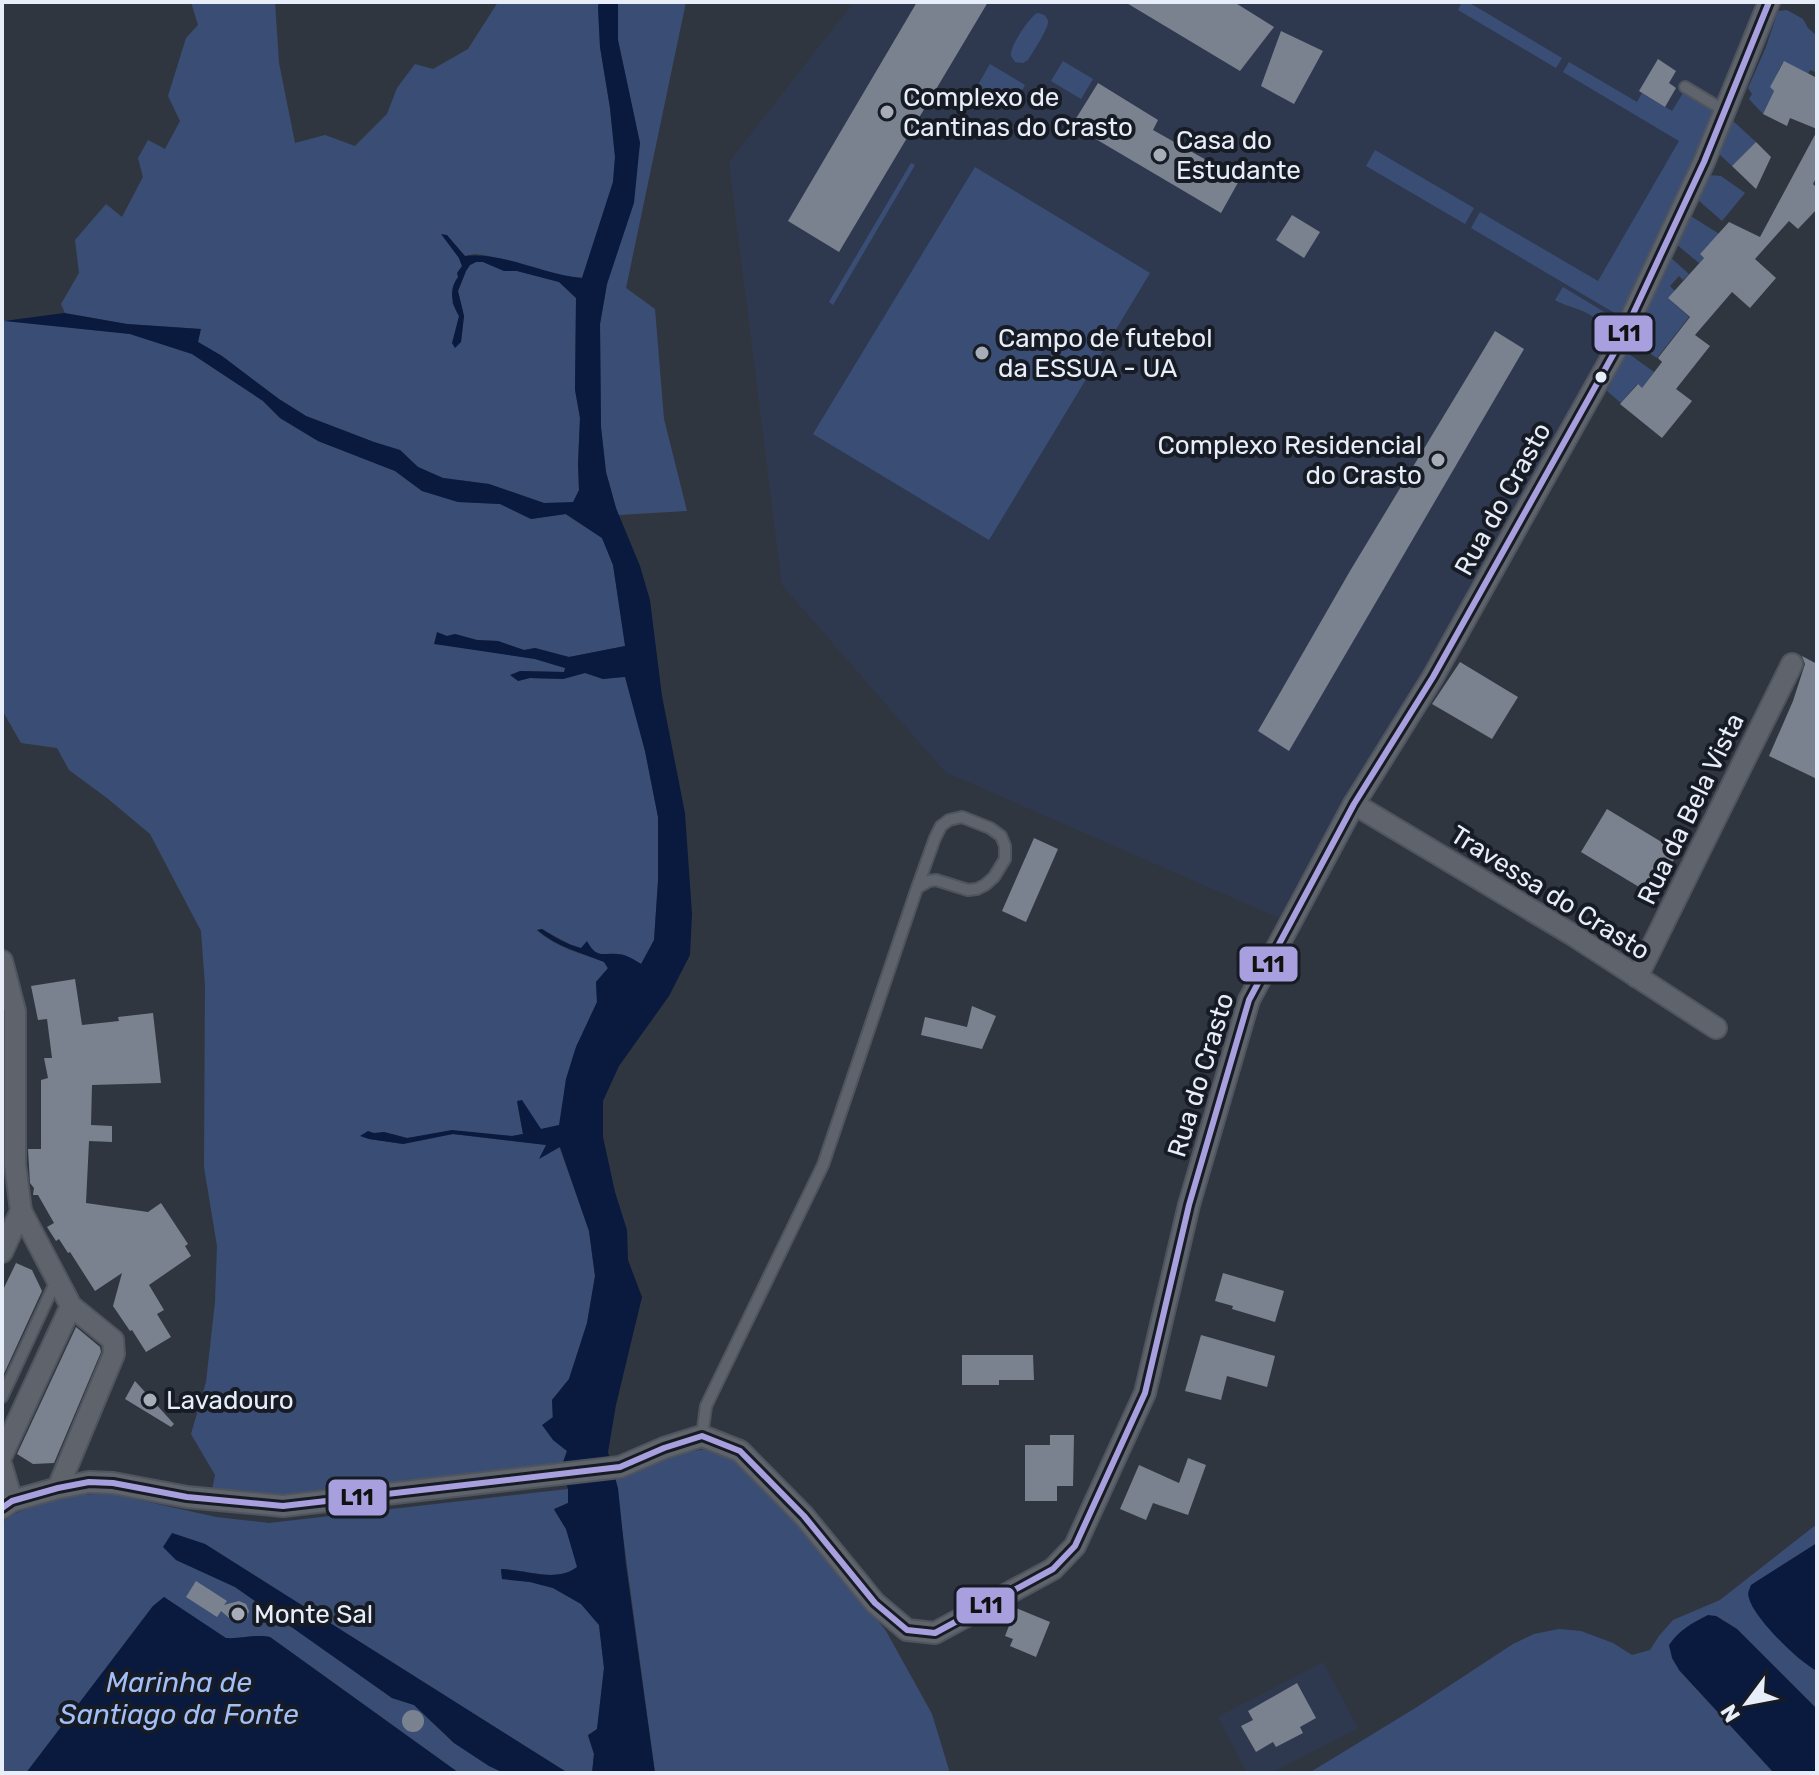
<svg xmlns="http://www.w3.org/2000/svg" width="1819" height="1775" font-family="Rubik,sans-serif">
	<rect width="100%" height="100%" fill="#303640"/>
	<g fill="#2e3950">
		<polygon points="854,2 1755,2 1744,38 1723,94 1621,322 1440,646 1279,918 945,772 782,585 729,162"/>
		<polygon points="1323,1662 1358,1728 1271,1773 1247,1773 1218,1717"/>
	</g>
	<g fill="#3a4e75">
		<polygon points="191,2 275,2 279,63 295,143 325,135 355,146 387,114 397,88 415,64 433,69 468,49 498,2 599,2 598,8 600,47 610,108 615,157 613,182 582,278 562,276 489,256 475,254 465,256 442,235 459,258 462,266 452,303 459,316 461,342 464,316 458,291 466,271 470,265 476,262 483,262 504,271 517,271 559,282 576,298 575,389 580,418 578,464 579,490 574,503 544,503 489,484 443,478 418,467 400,450 374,442 306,416 279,399 222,356 198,342 200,329 127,324 65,313 61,304 79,273 75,240 106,204 122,217 143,177 138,158 148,140 165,149 180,121 168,96 186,38 198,25"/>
		<polygon points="620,2 686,2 626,288 655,309 664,419 687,511 618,515 606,472 601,427 600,324 607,284 619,246 640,143 618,40 618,4"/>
		<polygon points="1462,2 1468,2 1562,58 1556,68 1458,10"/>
		<polygon points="1787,10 1803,19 1808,28 1817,36 1817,68 1815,72 1810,70 1808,74 1783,62 1770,87 1774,91 1763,114 1749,99 1752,94 1748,88 1766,47 1778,11"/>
		<path d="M1037,13C1042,14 1046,14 1048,21C1049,28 1032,53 1028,60L1023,63L1015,62C1014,60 1012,58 1011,56C1009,47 1029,18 1037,13Z"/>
		<polygon points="1063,61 1093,79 1081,99 1051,81"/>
		<polygon points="1569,62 1637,102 1642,93 1672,111 1683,93 1716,112 1623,318 1471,228 1480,212 1598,281 1679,141 1563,72"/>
		<polygon points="990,64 1025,85 1012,109 976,88"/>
		<polygon points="1733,121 1756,142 1732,166 1718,153"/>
		<polygon points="1375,150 1474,208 1465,224 1366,166"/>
		<polygon points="911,163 915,165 833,305 829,302"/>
		<polygon points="975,167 1150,273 989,540 813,434"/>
		<polygon points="1708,175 1721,176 1745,193 1722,221 1697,199"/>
		<polygon points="1689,215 1721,235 1714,246 1709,244 1700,254 1704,258 1699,263 1676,244"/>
		<polygon points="1670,257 1689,274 1683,280 1679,276 1670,286 1675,291 1668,298 1689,317 1657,358 1631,341"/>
		<path d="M1563,287L1621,322L1616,327C1603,327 1593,314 1580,310C1571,306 1563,305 1555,300Z"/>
		<path d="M2,320L130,334L192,354L263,401L280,418L318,441L395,471L422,491L458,502L500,504L531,519L565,514L602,538L613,565L626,646L569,657L535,648L524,650L498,641L477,640L455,634L447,636L434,643L535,659L565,668V672L520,671L518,681L530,678L563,679L585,673L603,679L625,676L645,751L658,817V881L654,940L642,964L622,954L600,955L571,945L542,929L537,930C556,948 581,953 604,962L608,969L596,982L597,1002L576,1047L566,1079L560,1125L541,1129L517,1102L523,1134L512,1136L443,1132L425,1136L407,1138L384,1132L361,1136L369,1139L403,1144L453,1134L547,1145L540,1157L559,1146L589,1231L595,1276L587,1323L569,1379L552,1400L553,1440L567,1451L561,1468L287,1502L211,1495L215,1475L191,1434L206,1382L215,1302L217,1246L204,1167L205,985L201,931L150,834L107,798L69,770L57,748L21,743L2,710Z"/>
		<polygon points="1629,354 1654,372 1642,388 1637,384 1621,403 1607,391 1624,356"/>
		<polygon points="713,1448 745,1467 803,1524 886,1631 932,1714 949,1770 948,1773 655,1773 615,1476 675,1454"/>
		<path d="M568,1489V1503L554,1510L566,1529L578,1567C554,1584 526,1568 501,1570L502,1579L530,1582L553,1588L581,1604L599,1625L604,1668L597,1730L588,1736L594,1754L592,1773H568L205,1544L172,1533L176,1560L235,1587L392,1698L414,1705L454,1743L489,1766L504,1773H459L270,1637C253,1634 242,1639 226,1639L164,1597L153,1606L26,1773H2V1522L16,1513L58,1497L108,1493L216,1517L269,1523Z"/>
		<polygon points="1817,1524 1817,1543 1751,1585 1771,1631 1798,1658 1817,1671 1817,1709 1737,1629 1716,1616 1679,1670 1774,1773 1309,1773 1417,1707 1513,1644 1534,1634 1559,1629 1581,1631 1613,1643 1632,1655 1650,1650 1659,1636 1673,1620 1720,1600"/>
	</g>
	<g fill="#0a1a3f">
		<path d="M599,2H620L618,4V40L640,143L634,203L607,284L600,324L601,427L606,472L616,508L640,566L650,600L662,696L685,813L692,914L690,955L669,996L619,1066L603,1101V1137L615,1192L627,1230L628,1260L642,1297L616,1405L608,1452L618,1488L626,1565L655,1773H592L594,1754L588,1735L597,1729L604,1668L599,1625L581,1604L553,1588L530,1582L502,1579L501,1569C526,1570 556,1583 577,1567L566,1529L554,1509L568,1503V1489L561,1468L567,1451L553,1440L542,1425L553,1417L552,1400L569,1379L587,1323L595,1276L589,1231L560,1147L539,1159L546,1145L453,1134L403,1144L369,1139L360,1136L368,1131L374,1133L384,1132L407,1138L452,1130L512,1136L523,1134L517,1101L522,1100L541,1129L559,1125L566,1079L576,1047L597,1002L596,982L608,968L604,962C580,952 557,947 537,930L542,929C554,937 566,944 581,948L587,941C598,962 605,950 623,955C629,956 636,961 641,964L654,940L658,881V817L645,751L625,677L603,679L585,673L563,679L530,678L518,681L510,675L520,671L564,672L565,668L535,659L434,644L437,632L447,636L455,634L477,640L498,641L524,650L535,648L569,657L625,646L613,565L602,538L566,514L531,519L500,504L458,502L422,491L395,471L318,441L280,418L263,401L192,354L130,334L4,321L64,313L127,324L201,329L198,342L222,356L279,399L306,416L374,442L400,450L418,467L443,478L489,484L544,503L573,502L579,490L578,464L580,418L575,390L576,298L559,282L517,271H504L483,262H476L470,265L466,271L458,291L464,316L461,342L455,348L452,343L459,316C452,304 448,290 458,277L457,273L462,266L459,258L441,234L447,235L465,256C505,252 541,274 582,278L613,182L615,157L610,108L600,47L598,7Z"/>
		<polygon points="172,1533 205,1544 568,1773 504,1773 489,1766 454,1743 414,1705 392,1698 235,1587 176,1560 163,1547"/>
		<path d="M1817,1543V1671C1799,1662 1753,1617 1749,1598C1747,1592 1749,1591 1751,1585Z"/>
		<path d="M164,1597L226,1638C242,1639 253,1634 270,1637L459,1773H26L153,1606Z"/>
		<path d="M1708,1615L1716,1616L1737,1629L1817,1709V1773H1774L1679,1670L1672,1658L1669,1645C1679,1630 1692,1623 1708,1615Z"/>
	</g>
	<g fill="#7a8290">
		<polygon points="917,2 988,2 839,252 788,221"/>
		<polygon points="1125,2 1234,2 1274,27 1240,71"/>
		<polygon points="1281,31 1323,51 1294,104 1261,86"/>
		<polygon points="1658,59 1676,71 1669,83 1676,88 1665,107 1639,91"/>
		<polygon points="1784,61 1817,78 1817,129 1790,118 1787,126 1763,114 1774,91 1770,87"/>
		<polygon points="1098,83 1158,120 1153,130 1240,179 1221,213 1072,125"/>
		<polygon points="1817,131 1817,176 1813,184 1817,188 1817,209 1798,229 1789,221 1755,259 1776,278 1750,308 1732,292 1695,335 1710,346 1676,389 1692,401 1662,438 1620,404 1638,384 1642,388 1662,362 1658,358 1690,317 1668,298 1704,258 1700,254 1729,222 1760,237"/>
		<polygon points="1756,142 1771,157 1756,189 1732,166"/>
		<polygon points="1292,215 1320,232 1304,258 1276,240"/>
		<polygon points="1495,331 1524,349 1289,751 1258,731 1350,571"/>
		<polygon points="1802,656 1817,664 1817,779 1769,756 1793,701 1805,664"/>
		<polygon points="1460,662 1518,697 1492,739 1432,704"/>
		<polygon points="1607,809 1678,852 1654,896 1581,852"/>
		<polygon points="1034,838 1058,849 1026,922 1002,911"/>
		<polygon points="75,979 82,1025 119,1021 118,1017 153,1013 161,1083 92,1085 91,1125 112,1126 112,1142 89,1141 86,1203 148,1212 161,1203 188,1244 185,1246 191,1256 149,1285 164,1310 157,1314 171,1337 146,1352 132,1330 130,1331 113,1306 122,1273 95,1291 70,1252 68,1253 59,1239 56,1241 47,1227 54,1223 38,1195 33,1195 34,1188 30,1183 28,1149 41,1149 41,1080 48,1078 44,1058 52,1058 47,1019 38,1020 31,986"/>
		<polygon points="972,1006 996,1016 982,1049 921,1035 925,1017 967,1027"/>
		<polygon points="16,1263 32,1270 42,1291 2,1378 2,1292"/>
		<polygon points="1223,1273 1284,1291 1275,1322 1232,1309 1233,1306 1215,1301"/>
		<polygon points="76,1327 100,1347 101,1352 54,1463 33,1464 17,1454"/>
		<polygon points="1201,1335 1275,1356 1267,1387 1227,1376 1221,1400 1185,1391"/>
		<polygon points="962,1355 1033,1355 1034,1380 999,1380 999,1385 962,1385"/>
		<polygon points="135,1381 174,1424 171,1427 125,1399"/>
		<polygon points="1050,1435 1074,1435 1073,1486 1057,1486 1057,1501 1025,1501 1025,1445 1050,1445"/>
		<polygon points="1188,1458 1206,1465 1188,1515 1153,1503 1146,1520 1120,1509 1139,1465 1179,1483"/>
		<polygon points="196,1581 227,1601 224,1605 239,1601 246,1604 249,1611 247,1618 241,1623 234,1622 221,1611 217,1617 186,1597"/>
		<polygon points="1016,1608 1050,1622 1036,1657 1010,1646 1013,1639 1005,1636"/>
		<polygon points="1297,1683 1316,1718 1300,1727 1303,1733 1276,1747 1273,1742 1256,1752 1241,1726 1253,1720 1248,1711"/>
		<circle cx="413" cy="1721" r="11"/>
	</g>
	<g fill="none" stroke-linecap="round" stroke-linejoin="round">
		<defs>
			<g id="service">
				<polyline points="1685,87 1725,111"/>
				<polyline points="2,1397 56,1281"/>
				<polyline points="702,1436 706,1406 823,1165 917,888 935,838 941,826 949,820 962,817 990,828 1001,836 1005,846 1005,859 994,877 985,885 977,889 968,890 936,880 929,881 917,888"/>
			</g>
			<g id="minor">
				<polyline points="1354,804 1573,935 1716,1028"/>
				<polyline points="2,961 15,1011 15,1164 21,1211 2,1252"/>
				<polyline points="1637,977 1792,664"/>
				<polyline points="21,1211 71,1306 113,1340 114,1354 58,1488"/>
				<polyline points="2,1455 71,1306"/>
				<polyline points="2,1467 12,1501"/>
				<polyline points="2,1508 12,1501 58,1488 89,1482 113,1483 187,1497 283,1506 620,1467 664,1448 702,1436 740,1451 804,1516 875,1603 907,1630 935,1633 1053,1569 1075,1546 1145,1393 1189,1205 1249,1000 1354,804 1433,677 1618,346 1704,162 1769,2"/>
			</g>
		</defs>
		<use href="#service" stroke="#4f545d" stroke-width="14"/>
		<use href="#minor" stroke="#4f545d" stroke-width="24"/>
		<use href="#service" stroke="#5f636b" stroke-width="10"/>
		<use href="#minor" stroke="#5f636b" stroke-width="20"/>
		<defs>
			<polyline id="bus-1" points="2,1508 12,1501 58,1488 89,1482 113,1483 187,1497 283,1506 620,1467 664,1448 702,1436 740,1451 804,1516 875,1603 907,1630 935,1633 1053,1569 1075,1546 1145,1393 1189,1205 1249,1000 1354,804 1433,677 1618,346 1704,162 1769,2"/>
		</defs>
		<use href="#bus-1" stroke="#171b24" stroke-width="12"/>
		<use href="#bus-1" stroke="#a8a0de" stroke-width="6"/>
	</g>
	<g fill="#a7adb8" stroke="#171b24" stroke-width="3">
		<circle cx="887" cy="112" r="8"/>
		<circle cx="1160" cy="155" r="8"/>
		<circle cx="982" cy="353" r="8"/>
		<circle cx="1438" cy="460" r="8"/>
		<circle cx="150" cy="1400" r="8"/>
		<circle cx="238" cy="1614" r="8"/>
	</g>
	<circle fill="#e7edf9" stroke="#171b24" stroke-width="3" cx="1601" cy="377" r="7"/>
	<g text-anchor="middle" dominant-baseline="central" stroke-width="8" stroke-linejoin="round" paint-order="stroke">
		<g font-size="26" fill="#e7edf9" stroke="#171b24" text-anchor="start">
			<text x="903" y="97">Complexo de<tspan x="903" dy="30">Cantinas do Crasto</tspan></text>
			<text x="1176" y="140">Casa do<tspan x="1176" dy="30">Estudante</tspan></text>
			<text x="998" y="338">Campo de futebol<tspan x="998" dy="30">da ESSUA - UA</tspan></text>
			<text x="1422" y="445" text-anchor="end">Complexo Residencial<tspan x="1422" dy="30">do Crasto</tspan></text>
			<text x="166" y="1400">Lavadouro</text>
			<text x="254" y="1614">Monte Sal</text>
		</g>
		<g font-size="26" fill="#e7edf9" stroke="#171b24">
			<text transform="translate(1503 499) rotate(-61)">Rua do Crasto</text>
			<text transform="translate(1691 809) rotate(-64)">Rua da Bela Vista</text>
			<text transform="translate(1550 893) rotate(32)">Travessa do Crasto</text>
			<text transform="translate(1201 1075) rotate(-73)">Rua do Crasto</text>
		</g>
		<g font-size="28" font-style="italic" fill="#a1bef7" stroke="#171b24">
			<text x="179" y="1682">Marinha de<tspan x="179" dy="32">Santiago da Fonte</tspan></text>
		</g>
	</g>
	<g stroke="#171b24" stroke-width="3">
		<rect x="1593" y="314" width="61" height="39" rx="8" fill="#a8a0de"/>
		<rect x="1238" y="945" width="61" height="38" rx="8" fill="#a8a0de"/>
		<rect x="327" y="1478" width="61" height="39" rx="8" fill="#a8a0de"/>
		<rect x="955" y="1586" width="61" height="39" rx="8" fill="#a8a0de"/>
	</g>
	<g font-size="22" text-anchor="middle" font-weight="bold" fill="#111">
		<text x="1624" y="341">L11</text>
		<text x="1268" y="972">L11</text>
		<text x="357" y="1505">L11</text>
		<text x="986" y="1613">L11</text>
	</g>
	<rect width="1819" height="1775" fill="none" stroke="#e7edf9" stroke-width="8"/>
	<g transform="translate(1747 1703) rotate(238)" stroke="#171b24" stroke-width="6" paint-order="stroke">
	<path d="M0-6L14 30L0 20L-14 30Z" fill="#e7edf9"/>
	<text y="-12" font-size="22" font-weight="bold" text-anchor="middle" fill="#e7edf9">N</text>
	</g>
</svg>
